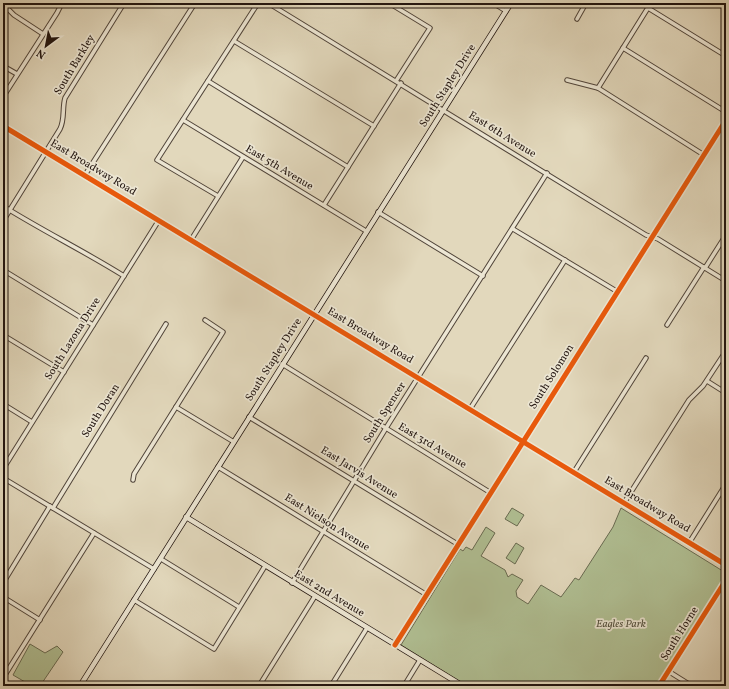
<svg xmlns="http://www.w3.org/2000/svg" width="729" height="689" font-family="Vollkorn,serif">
	<rect width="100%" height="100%" fill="#e2d8bc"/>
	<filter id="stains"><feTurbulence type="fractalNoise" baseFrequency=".005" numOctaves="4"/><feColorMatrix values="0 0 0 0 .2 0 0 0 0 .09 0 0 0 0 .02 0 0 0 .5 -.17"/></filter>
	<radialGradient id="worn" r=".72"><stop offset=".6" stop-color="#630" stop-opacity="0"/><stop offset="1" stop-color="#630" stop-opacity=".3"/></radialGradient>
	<g fill="#b0bf93" stroke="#686a51">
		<polygon points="512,508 524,515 517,526 505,519"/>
		<polygon points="621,508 726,573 725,576 655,686 467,686 401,645 460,549 463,551 466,547 472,550 486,527 495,533 481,556 505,570 508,577 512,574 523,580 516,591 517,597 528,604 541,585 561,597 575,578 579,580 613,527"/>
		<polygon points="516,543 524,548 515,564 506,558"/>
		<polygon points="30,644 45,653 57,646 63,652 40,686 32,686 13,675"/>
	</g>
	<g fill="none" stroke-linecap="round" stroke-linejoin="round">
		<defs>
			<g id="street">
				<polyline points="268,3 646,235 658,239 726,281"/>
				<polyline points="389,3 430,28 396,81"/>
				<polyline points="493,3 506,11"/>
				<polyline points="3,4 14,15 43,34"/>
				<polyline points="648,8 726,56"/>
				<polyline points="577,19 586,3"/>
				<polyline points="234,41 374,126"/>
				<polyline points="623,48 726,112"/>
				<polyline points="3,66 17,74"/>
				<polyline points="567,80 598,88 704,155"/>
				<polyline points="208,81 348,167"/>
				<polyline points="598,88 651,3"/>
				<polyline points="3,97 57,13 62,3"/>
				<polyline points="183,120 366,231"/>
				<polyline points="85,175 195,3"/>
				<polyline points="218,196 157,160 258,3"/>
				<polyline points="324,205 401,83"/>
				<path d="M3,206C43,231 84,251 124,276"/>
				<polyline points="378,212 483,276"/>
				<path d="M3,221L60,129C65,119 62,108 65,98L124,3"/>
				<polyline points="513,229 618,292"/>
				<polyline points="191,240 243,157"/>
				<polyline points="705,268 726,235"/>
				<polyline points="3,270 93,325"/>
				<polyline points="667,325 704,267"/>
				<polyline points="3,335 64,372"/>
				<polyline points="282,364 491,493"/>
				<polyline points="707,381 726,393"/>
				<polyline points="3,404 32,422"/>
				<polyline points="176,407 234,442"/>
				<polyline points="470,409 565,260"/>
				<polyline points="249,417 459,545"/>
				<polyline points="218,467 427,595"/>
				<polyline points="3,469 159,220"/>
				<polyline points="574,472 646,358"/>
				<polyline points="3,478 154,569"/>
				<polyline points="133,480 134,474 223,332 205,320"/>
				<polyline points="624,503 689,400 703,386 726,351"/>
				<polyline points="53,508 166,324"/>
				<polyline points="689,543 726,484"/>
				<polyline points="161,559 239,607"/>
				<polyline points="3,583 50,506"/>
				<polyline points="292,583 386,428 547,173"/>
				<polyline points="3,597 40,620"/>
				<polyline points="134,600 214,649 265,566"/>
				<polyline points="668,671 692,686"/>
				<polyline points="3,678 94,533"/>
				<polyline points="259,686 315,596"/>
				<polyline points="331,686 367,628"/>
				<polyline points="404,686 420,660"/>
			</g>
			<g id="secondary">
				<polyline points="3,126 726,565"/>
				<polyline points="186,517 463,686"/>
				<polyline points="395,645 726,120"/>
				<polyline points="80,686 511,3"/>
				<polyline points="659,686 726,580"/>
			</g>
			<polyline id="primary" points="3,683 8,686"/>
		</defs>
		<use href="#street" stroke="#51453a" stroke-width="5.5"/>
		<use href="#secondary" stroke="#21140f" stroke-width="6"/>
		<use href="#primary" stroke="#21140f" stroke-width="8"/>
		<use href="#street" stroke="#ece6d3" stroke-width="3.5"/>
		<use href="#secondary" stroke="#ece6d3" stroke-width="4.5"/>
		<use href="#primary" stroke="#e1bc7e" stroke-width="5.5"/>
		<defs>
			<g id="cycleway">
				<polyline points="3,126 726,565"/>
				<polyline points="395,645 726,120"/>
				<polyline points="659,686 726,580"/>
			</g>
		</defs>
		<use href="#cycleway" stroke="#ece6d3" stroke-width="8"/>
		<use href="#cycleway" stroke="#e8590c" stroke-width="5"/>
	</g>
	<g text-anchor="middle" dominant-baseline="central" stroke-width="3.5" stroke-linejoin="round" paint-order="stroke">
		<g font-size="11" fill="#21140f" stroke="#ece6d3">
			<text transform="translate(75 65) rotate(-59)">South Barkley</text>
			<text transform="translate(448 86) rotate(-58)">South Stapley Drive</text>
			<text transform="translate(502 135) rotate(32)">East 6th Avenue</text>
			<text transform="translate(93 168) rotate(31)">East Broadway Road</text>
			<text transform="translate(279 168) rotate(31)">East 5th Avenue</text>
			<text transform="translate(370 336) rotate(31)">East Broadway Road</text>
			<text transform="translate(73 339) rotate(-58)">South Lazona Drive</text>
			<text transform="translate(274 360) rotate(-58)">South Stapley Drive</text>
			<text transform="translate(552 377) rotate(-58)">South Solomon</text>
			<text transform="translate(101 411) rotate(-58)">South Doran</text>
			<text transform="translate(385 413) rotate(-58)">South Spencer</text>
			<text transform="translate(432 446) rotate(31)">East 3rd Avenue</text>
			<text transform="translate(359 473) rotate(32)">East Jarvis Avenue</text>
			<text transform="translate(647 505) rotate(31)">East Broadway Road</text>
			<text transform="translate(327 523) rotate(32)">East Nielson Avenue</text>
			<text transform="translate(329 594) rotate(31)">East 2nd Avenue</text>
			<text transform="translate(680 634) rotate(-58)">South Horne</text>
		</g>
		<g font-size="11" font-style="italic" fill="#53503d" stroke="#ece6d3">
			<text x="621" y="624">Eagles Park</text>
		</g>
	</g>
	<rect width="729" height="689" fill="none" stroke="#e2d8bc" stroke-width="16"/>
	<rect x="4" y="4" width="721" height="681" fill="none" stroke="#21140f" stroke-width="2"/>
	<rect x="8" y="8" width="713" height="673" fill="none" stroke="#21140f"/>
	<g transform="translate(46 46) rotate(212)" stroke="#ece6d3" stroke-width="3" paint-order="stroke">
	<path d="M0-3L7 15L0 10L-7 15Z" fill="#21140f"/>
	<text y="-6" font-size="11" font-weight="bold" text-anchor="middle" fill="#21140f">N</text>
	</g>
	<rect width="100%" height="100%" filter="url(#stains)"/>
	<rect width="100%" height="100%" fill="url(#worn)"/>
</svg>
